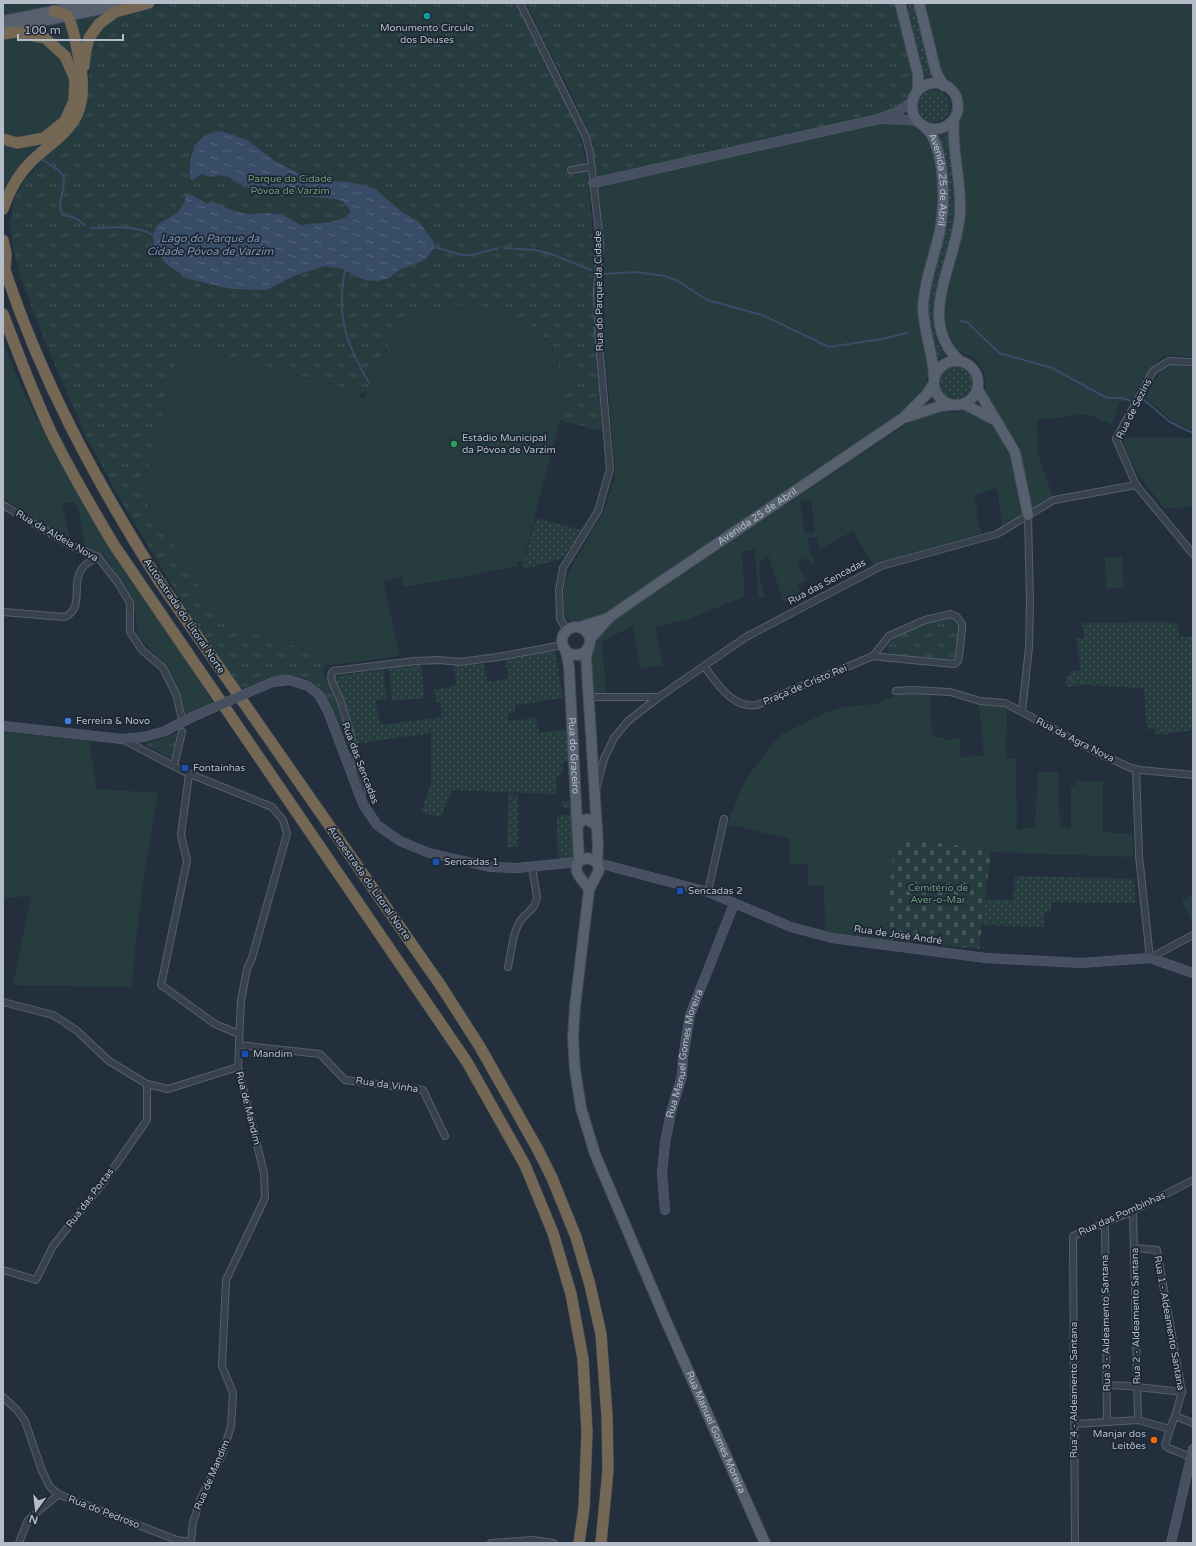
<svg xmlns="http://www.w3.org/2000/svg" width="1196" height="1546" font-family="'Varela Round',sans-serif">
	<defs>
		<pattern id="cemetery-stones" width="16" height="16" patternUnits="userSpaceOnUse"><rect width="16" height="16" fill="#263c3f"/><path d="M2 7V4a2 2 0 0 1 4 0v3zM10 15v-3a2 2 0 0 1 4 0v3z" fill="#435659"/></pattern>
		<pattern id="park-tufts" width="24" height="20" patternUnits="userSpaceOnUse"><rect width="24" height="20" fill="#263c3f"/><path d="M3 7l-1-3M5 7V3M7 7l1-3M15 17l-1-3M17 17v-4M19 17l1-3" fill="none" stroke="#435659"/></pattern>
		<pattern id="garden-dots" width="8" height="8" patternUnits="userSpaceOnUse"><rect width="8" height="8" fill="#263c3f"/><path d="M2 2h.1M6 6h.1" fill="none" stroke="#435659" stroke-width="1.8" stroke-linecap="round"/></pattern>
		<pattern id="water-ripples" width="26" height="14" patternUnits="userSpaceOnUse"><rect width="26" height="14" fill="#394c67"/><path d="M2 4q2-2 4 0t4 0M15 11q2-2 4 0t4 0" fill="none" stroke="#53647b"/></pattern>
	</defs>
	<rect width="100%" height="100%" fill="#242f3e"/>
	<g fill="#263c3f" fill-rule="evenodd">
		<polygon points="3,3 73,3 3,17"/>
		<path d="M923,3H1193V356H1164C1151,367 1139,381 1134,397L1120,402L1112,425L1087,414L1037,420L1038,454L1053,497L1031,510L1020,447L984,394C988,381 984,363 970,356C962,352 955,352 950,343C946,336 945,326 942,319L957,129C959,122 963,116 963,108C964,91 947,82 939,68Z"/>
		<polygon points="104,14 82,48 74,20"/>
		<path d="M65,21C75,30 75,46 76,58C78,69 80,81 80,92C78,123 53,137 32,156C19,168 9,182 3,198V145C42,154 79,129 79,87C79,77 77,66 71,58C64,47 53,37 40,33C36,32 32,32 29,29Z"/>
		<polygon points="23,38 38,42 50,48 58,56 65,66 70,80 70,96 63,116 40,134 20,139 3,135 3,39"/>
		<path d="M904,122C935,134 935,161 940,190L929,369L925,391L916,402L609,613L586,623L567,619L565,616L564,603V588L567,575L605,509L614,480L615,467L604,338V244L597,185L885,123Z"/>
		<path d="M459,304C489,307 513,308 537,330C542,335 548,340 551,346C555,354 557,362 560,369L572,373L523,563L518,561L517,566L459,578L403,587L402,576L383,581L400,656L326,666L316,654L294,646L231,627L218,617L204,600L191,567L153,521L139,482L149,465L180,344L361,392L359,397L364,398L366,393L369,394C382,346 405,307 459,304Z"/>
		<polygon points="3,341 16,375 36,417 213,703 185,718 182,700 164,664 137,635 136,616 128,594 105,556 85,549 79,511 74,502 62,503 71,542 3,498"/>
		<path d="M1172,365H1193V430L1173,421L1144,397C1152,382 1157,373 1172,365Z"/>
		<path d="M943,409L953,413L969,411L990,424L1011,452L1024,514L1002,526L997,488L974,496L978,513L976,514L982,533L874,565L853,531L819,550L817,537L808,538L810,554L815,562L810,564L807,558L798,562L803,575L807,579L798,585L805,601L803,602L799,595L784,603L768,555L759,562L762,570L759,572L762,589L765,597L758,598L755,550L742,551L745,596L689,619L655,627L663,665L640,668L633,625L602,642L606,694L592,693L591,654L596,640L604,627L919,416ZM811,500L815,532L805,534L800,501Z"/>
		<path d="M1122,438H1193V507L1164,508C1148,487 1128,465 1122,438Z"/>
		<polygon points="1105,557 1122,557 1124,588 1106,589"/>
		<polygon points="900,694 930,694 932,737 945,737 945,740 953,740 953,738 960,738 961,757 984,756 979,705 1005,706 1004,708 1007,710 1006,758 1016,759 1016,765 1017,830 1035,827 1038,772 1058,772 1060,825 1071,828 1071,785 1076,786 1076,781 1103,781 1103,832 1132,834 1133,857 990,852 990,849 895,838 885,939 837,934 825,931 824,886 808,886 808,864 790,865 789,839 727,824 741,789 753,769 779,736 823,714 842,707 875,704"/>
		<polygon points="3,732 89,741 97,789 158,793 142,889 131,987 13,985 31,896 3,898"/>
		<polygon points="1193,894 1193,924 1182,900"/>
	</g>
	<polygon fill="url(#cemetery-stones)" points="895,838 991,849 979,949 885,939"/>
	<g fill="url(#park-tufts)">
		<path d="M171,3H517L578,129L586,163L593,236V318L602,431L559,420L572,373L560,369C557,361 555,351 550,344C531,318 507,309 477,306C456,303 437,305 418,316C390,332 377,364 369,394L180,344L149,465L139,482L153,521L191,567L204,600L218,617L231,627L294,646L316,654L326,666L322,671L336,697L356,774H355C348,754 333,700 319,687C310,679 294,674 282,676C268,677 254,684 241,689L186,608L119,497L87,438L49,351L22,282L13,248L10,225L14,200L24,181L38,165L59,145L78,123L86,101L92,43L103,26L116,15Z"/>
		<path d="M526,3H896L914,76C914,86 909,102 900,107C895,110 888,112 882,114L597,179L593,160V142L570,90L557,66Z"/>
		<path d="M950,618L956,621L958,626L956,655L952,660L895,656L888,652C883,631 935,622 950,618Z"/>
		<polygon points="180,732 173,760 145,744"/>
	</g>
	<g fill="url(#garden-dots)">
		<polygon points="904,3 915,3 931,71 933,76 923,78"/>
		<circle cx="934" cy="106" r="16"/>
		<path d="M948,133C952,165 958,196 954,228C950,265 916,322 946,355L937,359L928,321L927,306L929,291L944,230L937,136Z"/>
		<circle cx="956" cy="383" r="16"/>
		<polygon points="536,518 582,530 563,558 526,569 522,568"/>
		<polygon points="1162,622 1178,624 1179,637 1193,637 1193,730 1165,734 1155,734 1155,729 1147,729 1144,688 1084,685 1066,687 1066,676 1070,675 1070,671 1080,671 1077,638 1084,638 1082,623"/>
		<polygon points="555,651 563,698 515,705 515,712 508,713 509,721 536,718 539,732 566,730 568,761 563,762 562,775 556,776 557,794 452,790 441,817 421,812 431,783 431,733 355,744 335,676 383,670 387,698 376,701 380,725 442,717 440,702 436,702 434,690 456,685 454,666 484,664 487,682 508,679 505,659"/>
		<polygon points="421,665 424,698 392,701 389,668"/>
		<polygon points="508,794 518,795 518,847 507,847"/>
		<polygon points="562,801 573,803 573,856 571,859 558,861 557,815 570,815 570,808 563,807"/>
		<polygon points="1015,876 1134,879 1135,903 1051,902 1051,912 1044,912 1045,927 982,925 985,899 1013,900"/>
	</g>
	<path fill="url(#water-ripples)" d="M221,131L247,140L275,161L311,180L350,182L374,188L402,212L419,222L434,242V248L426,259L399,270L389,278L379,281L364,280L343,269L325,266L296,275L267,290L233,289L188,279L166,264L154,248L153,235L157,225L178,212L185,201L186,193C192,194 201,201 208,204L212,201L231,210L248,214L270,213L278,214L289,218L301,225L331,222L344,218L351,212C350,209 345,203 341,201C332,197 321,199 311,197C297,194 278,184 263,186C259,186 256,189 252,189L233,181L230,177L218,175L214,177L202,174L193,180H190C189,156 192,135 221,131Z"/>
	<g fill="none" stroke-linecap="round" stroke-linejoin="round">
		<g stroke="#394c67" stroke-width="2">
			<path d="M43,160C47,163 59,170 61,173C70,183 55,201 62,213L77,219L85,225"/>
			<path d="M90,228C112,228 133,224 153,235"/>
			<polyline points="434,247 462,255 471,255 498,248"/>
			<polyline points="504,248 535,250 551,254 591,270"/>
			<path d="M345,270C336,317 346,343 369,383"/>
			<polyline points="604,274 636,272 665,276 678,281 707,300 762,315 829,347 882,339 907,333"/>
			<polyline points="960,321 967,322 999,353 1052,368 1107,398 1121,398 1132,401"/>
			<polyline points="1143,399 1170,422 1193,433"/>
		</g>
		<defs>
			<g id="street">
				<polyline points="520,3 586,137 590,153 600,242 597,291 598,331 610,469 598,511 563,568 559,590 560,619 567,630"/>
				<polyline points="571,170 591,167"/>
				<polyline points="1193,362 1169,361 1153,371 1116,439 1136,485 1193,554"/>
				<polyline points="3,505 72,546 98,557 118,583 130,603 130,632 142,650 163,668 176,694 181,715"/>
				<polyline points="1028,515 1030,602 1029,647 1022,712 1098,753 1131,768 1140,770 1193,775"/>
				<path d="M3,612L64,617C85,609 71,585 81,570C85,563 92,560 98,557"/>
				<path d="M704,666C717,683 732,709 757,705L873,656L889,636L925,620L951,614L957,617L962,624V629L959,656L958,661L954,664L891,658L873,656"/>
				<polyline points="896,691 912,690 950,692 980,701 1005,703 1022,712"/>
				<polyline points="589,697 659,697"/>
				<polyline points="122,739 185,772 272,807 283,820 287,834 252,958 247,969 241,1001 238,1067 264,1173 265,1198 226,1280 222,1366 233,1393 231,1426 223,1453 201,1498 193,1522 191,1542"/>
				<polyline points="174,766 182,732"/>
				<polyline points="1136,769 1139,856 1150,958 1193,935"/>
				<polyline points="189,774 181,835 187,861 161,985 215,1024 239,1034"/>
				<polyline points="597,786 604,759 614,738 628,721 659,697 746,637 881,566 997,534 1054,500 1136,485"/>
				<path d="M362,793C359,761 350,730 340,699C337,691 327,678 333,671L415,661L439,660L460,662L498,657L563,645"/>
				<polyline points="708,892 724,819"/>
				<path d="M508,967C511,954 512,937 518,925C523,913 535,912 537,897L532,867"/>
				<polyline points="3,1002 53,1015 76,1030 109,1061 147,1084 168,1089 238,1067"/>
				<polyline points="239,1045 320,1054 345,1080 423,1090 445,1136"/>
				<polyline points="1133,1211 1138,1420"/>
				<polyline points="1105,1223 1107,1422"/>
				<polyline points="1135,1248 1157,1250 1182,1392 1175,1416"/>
				<polyline points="3,1270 36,1280 53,1246 103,1183 147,1120 147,1084"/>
				<polyline points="1106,1385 1129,1386 1182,1392"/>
				<polyline points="3,1397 17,1410 25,1421 42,1471 50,1487 60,1495 177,1540 191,1542"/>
				<polyline points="1075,1424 1138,1420 1170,1429 1165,1445 1168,1448 1191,1457"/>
				<polyline points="1170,1429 1175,1416 1193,1423"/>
				<polyline points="19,1543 28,1520 59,1494"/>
				<polyline points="491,1543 533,1540 553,1543"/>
				<polyline points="1075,1543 1073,1236 1133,1211 1193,1180"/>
			</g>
			<g id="secondary">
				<polyline points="883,119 911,120 919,123"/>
				<polyline points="593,183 879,119 897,112 913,101"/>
				<polyline points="256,689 273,682 289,680 308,686 319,695 328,711 363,804 377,825 400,841 429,853 490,867 517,868 578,862"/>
				<polyline points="3,726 122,739 144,737 165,731 190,718"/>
				<polyline points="598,863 708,892 791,927 832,938 986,958 1081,963 1150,958 1193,973"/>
				<path id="s1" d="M665,1210L662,1173L665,1143L671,1112L682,1076L683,1058L690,1015L734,904"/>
				<polyline points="1171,1543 1193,1449"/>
			</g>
			<g id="primary">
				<polyline points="900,3 918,75 918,90"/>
				<polyline points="919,3 936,72 944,86"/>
				<polyline points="3,21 94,3"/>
				<polyline points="3,29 130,3"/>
				<circle cx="935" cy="106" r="23"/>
				<path d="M954,119C951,150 962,182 960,213C957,263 915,320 959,360"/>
				<path id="s2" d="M923,125C925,128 929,131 931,134C945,158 945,204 940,230C935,255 924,281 923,307C923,331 934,354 934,379"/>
				<circle cx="956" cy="383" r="22"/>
				<polyline points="978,390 1015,452 1028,515"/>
				<polyline points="964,404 993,419"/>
				<polyline points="907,417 940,406 951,405"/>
				<polyline points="580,627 608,618"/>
				<circle cx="576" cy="641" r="14"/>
				<path id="s3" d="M590,639L611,616L650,589L903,418L927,394L934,383"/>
				<polyline points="588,649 586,656 598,846 597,862"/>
				<path id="s4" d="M566,651L569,667L579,861"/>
				<polyline points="577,827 581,821 587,819 597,826"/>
				<path id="s5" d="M589,890C584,879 571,874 579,861L588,858L597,862L599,870L589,890L575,1006L573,1038L575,1070L581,1108L595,1154L666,1321L765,1543"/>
			</g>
			<g id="highway">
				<polyline points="3,34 15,32 45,38 65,56 75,79 74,101 65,121 44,138 17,143 3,139"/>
				<polyline points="84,66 85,54 89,38 99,24 115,12 149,3"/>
				<path d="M3,209C9,192 16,177 29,164C41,151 58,141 69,127C84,110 84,84 80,63C76,47 75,31 68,16L54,11"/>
				<polyline points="3,240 6,254 5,269"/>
				<path d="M3,264C40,378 95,480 159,581L441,986L480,1047L537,1148L552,1178L576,1237L590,1285L601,1334L607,1416L608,1470L601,1543"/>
				<path d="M3,314C18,353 33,394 51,432C70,471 92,508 114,545L467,1062L525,1165L553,1233L571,1294L583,1359L587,1432L584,1508L579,1543"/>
			</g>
		</defs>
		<use href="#street" stroke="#565f6c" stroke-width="8"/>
		<use href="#secondary" stroke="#565f6c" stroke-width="10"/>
		<use href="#primary" stroke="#414a57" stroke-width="12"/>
		<use href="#highway" stroke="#434c59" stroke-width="12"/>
		<use href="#street" stroke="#38414e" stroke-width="6"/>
		<use href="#secondary" stroke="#465061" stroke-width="9"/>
		<use href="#primary" stroke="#56606e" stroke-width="10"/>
		<use href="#highway" stroke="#746855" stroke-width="11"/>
		<defs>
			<polyline id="secondary-bridge" points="190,718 256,689"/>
		</defs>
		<use href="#secondary-bridge" stroke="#565f6c" stroke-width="10" stroke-linecap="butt"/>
		<use href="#secondary-bridge" stroke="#465061" stroke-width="9"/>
	</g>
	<circle fill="#0f9aa8" stroke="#1d2633" stroke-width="1.5" cx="427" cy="16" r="4"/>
	<circle fill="#2e9e5b" stroke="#1d2633" stroke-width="1.5" cx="454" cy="444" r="4"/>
	<circle fill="#3f7fe0" stroke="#1d2633" stroke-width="1.5" cx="68" cy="721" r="4"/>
	<g fill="#1a4fb4" stroke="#1d2633" stroke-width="1.5">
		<rect x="181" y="764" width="8" height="8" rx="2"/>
		<rect x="432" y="858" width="8" height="8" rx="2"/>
		<rect x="676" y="887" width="8" height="8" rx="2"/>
		<rect x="241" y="1050" width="8" height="8" rx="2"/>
	</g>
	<circle fill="#e8710a" stroke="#1d2633" stroke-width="1.5" cx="1154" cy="1440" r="4"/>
	<g text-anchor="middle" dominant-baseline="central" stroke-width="3.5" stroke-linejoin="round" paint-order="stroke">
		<g font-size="10" fill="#b4bcc9" stroke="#1d2633" text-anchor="start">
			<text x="427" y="28" text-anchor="middle">Monumento Circulo<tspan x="427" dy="12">dos Deuses</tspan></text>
			<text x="462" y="438">Estádio Municipal<tspan x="462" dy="12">da Póvoa de Varzim</tspan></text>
			<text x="76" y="721">Ferreira &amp; Novo</text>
			<text x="193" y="768">Fontainhas</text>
			<text x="444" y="862">Sencadas 1</text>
			<text x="688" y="891">Sencadas 2</text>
			<text x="253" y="1054">Mandim</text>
			<text x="1146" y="1434" text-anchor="end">Manjar dos<tspan x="1146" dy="12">Leitões</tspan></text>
		</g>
		<g font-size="10" fill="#6b9a76" stroke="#1d2633">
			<text x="290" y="179">Parque da Cidade<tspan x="290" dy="12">Póvoa de Varzim</tspan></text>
			<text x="938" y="888">Cemitério de<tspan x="938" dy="12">Aver-o-Mar</tspan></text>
		</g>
		<g font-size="10" fill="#b4bcc9" stroke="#1d2633">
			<text stroke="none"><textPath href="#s2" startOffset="59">Avenida 25 de Abril</textPath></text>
			<text transform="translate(599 291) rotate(-91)">Rua do Parque da Cidade</text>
			<text transform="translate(1134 409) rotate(-63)">Rua de Sezins</text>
			<text stroke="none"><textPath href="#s3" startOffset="208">Avenida 25 de Abril</textPath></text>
			<text transform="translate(57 536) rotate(30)">Rua da Aldeia Nova</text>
			<text transform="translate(827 582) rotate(-28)">Rua das Sencadas</text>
			<text transform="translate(184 616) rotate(56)">Autoestrada do Litoral Norte</text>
			<text transform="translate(805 685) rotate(-23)">Praça de Cristo Rei</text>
			<text transform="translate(1075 740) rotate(27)">Rua da Agra Nova</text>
			<text stroke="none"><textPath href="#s4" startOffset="105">Rua do Graceiro</textPath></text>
			<text transform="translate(360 763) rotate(69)">Rua das Sencadas</text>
			<text transform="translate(369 883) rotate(55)">Autoestrada do Litoral Norte</text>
			<text transform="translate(898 935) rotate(8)">Rua de José André</text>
			<text stroke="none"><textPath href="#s1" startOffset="159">Rua Manuel Gomes Moreira</textPath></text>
			<text transform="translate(387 1085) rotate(8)">Rua da Vinha</text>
			<text transform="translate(248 1108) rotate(76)">Rua de Mandim</text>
			<text transform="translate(90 1198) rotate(-53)">Rua das Portas</text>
			<text transform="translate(1122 1214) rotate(-24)">Rua das Pombinhas</text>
			<text transform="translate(1136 1316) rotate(-91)">Rua 2 - Aldeamento Santana</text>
			<text transform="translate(1106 1323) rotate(-91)">Rua 3 - Aldeamento Santana</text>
			<text transform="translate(1169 1323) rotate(80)">Rua 1 - Aldeamento Santana</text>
			<text transform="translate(1074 1390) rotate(-90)">Rua 4 - Aldeamento Santana</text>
			<text stroke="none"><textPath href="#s5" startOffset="654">Rua Manuel Gomes Moreira</textPath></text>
			<text transform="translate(212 1475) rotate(-67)">Rua de Mandim</text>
			<text transform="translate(104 1512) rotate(21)">Rua do Pedroso</text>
		</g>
		<g font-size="11" font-style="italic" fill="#7c92b1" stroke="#1d2633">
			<text x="210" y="238">Lago do Parque da<tspan x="210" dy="13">Cidade Póvoa de Varzim</tspan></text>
		</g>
	</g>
	<rect width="1196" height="1546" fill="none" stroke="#b4bcc9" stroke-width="8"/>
	<g transform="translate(36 1510) rotate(195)" stroke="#1d2633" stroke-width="3" paint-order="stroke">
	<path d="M0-3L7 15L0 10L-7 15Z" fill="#b4bcc9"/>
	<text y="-6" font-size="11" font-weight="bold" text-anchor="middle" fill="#b4bcc9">N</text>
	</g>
	<path d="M18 34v6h105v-6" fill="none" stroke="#b4bcc9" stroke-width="2"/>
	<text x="24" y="34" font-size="12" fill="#b4bcc9" stroke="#1d2633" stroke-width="3" paint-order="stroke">100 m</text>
</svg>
